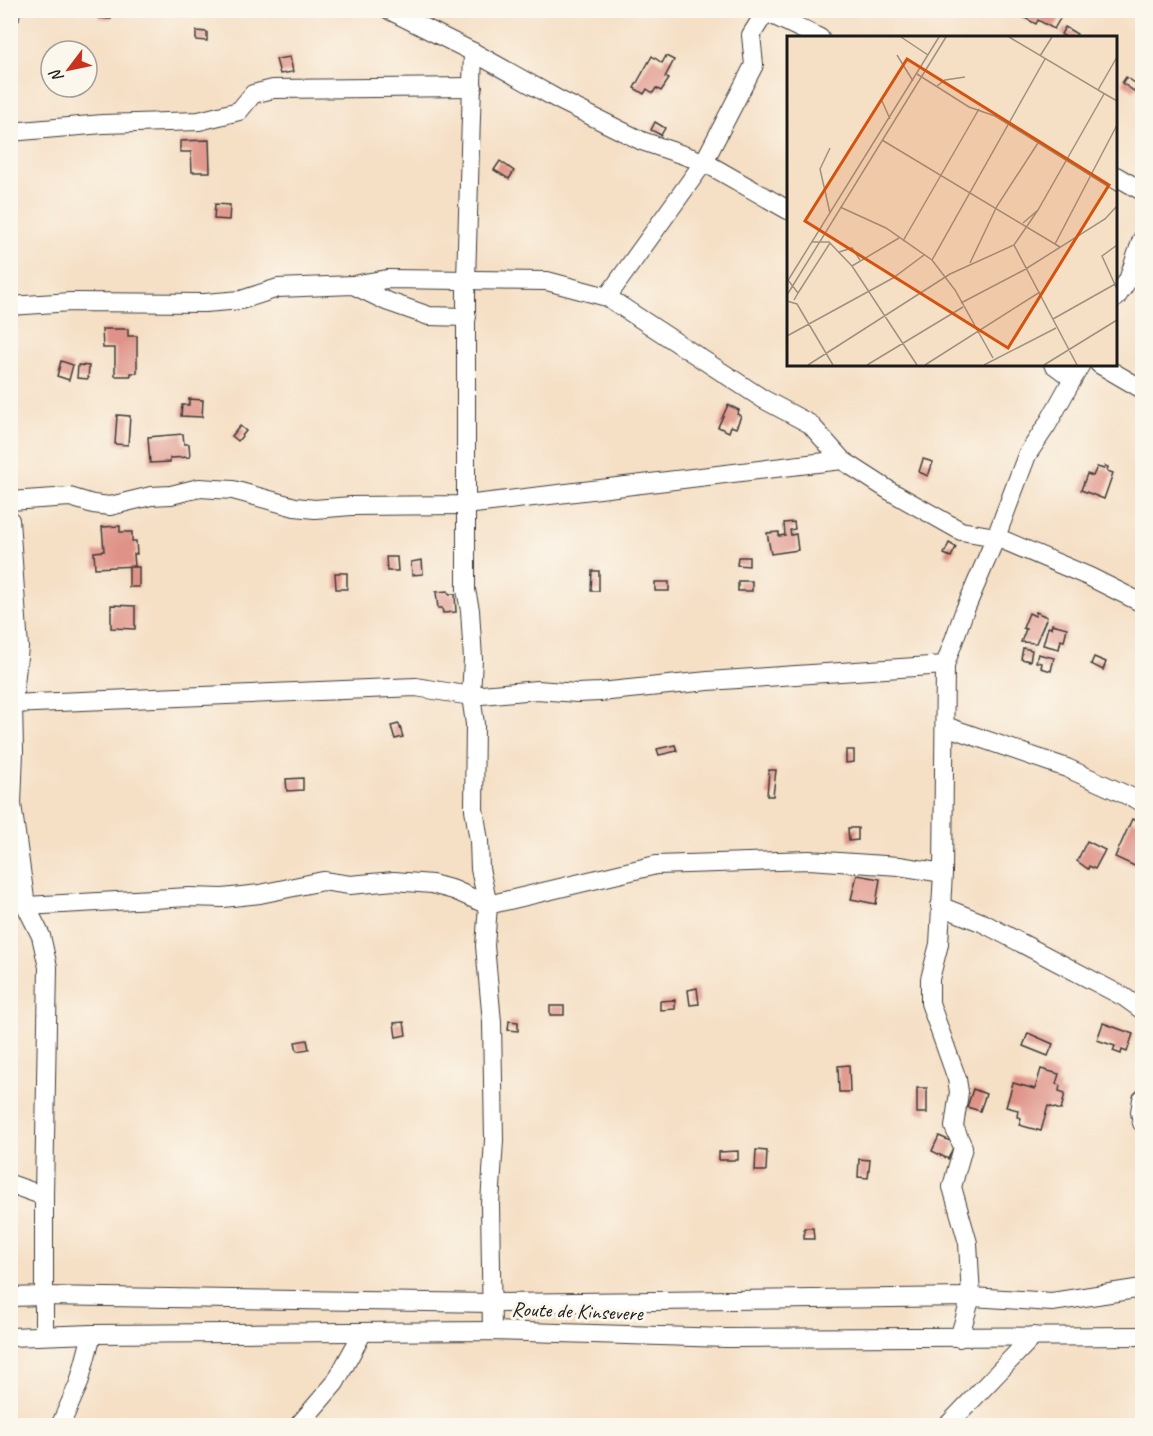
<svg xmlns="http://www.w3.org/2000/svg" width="1153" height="1436" font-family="Caveat,sans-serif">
	<rect width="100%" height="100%" fill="#fbf7ec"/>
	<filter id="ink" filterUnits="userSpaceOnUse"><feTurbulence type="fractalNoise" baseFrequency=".0167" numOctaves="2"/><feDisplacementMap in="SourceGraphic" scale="12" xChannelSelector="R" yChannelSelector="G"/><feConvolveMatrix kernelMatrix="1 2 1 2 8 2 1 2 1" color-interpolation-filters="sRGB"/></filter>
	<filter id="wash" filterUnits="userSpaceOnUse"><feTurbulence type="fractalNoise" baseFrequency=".008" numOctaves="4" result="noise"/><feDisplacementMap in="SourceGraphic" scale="24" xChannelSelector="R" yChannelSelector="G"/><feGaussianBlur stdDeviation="1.35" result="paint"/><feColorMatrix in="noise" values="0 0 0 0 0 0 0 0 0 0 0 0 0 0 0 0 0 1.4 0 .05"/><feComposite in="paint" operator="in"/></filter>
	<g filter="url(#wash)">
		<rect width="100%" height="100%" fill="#f5dfc5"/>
		<g id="blocks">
			<g fill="#df9287">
				<polygon points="100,10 112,10 111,19 99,18"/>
				<polygon points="1024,10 1056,10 1062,15 1054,29 1038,20 1036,24 1021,16"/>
				<polygon points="1065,27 1077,34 1075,38 1067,38 1061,34"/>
				<polygon points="196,31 207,32 207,41 196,40"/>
				<polygon points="652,56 662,63 666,56 674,60 665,77 669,79 661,91 656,88 653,93 647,89 644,94 634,88"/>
				<polygon points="290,57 293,72 280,74 276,59"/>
				<polygon points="1126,77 1138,85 1134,91 1122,83"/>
				<polygon points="655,122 665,128 661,135 651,130"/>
				<polygon points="209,140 210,172 192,172 191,152 180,152 180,141"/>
				<polygon points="500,161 514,171 509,179 494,170"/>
				<polygon points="215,204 230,205 229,220 214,219"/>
				<polygon points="102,329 128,329 128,336 137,336 137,373 131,373 131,376 115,376 115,348 103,348"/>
				<polygon points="61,361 73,365 69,380 57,376"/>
				<polygon points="78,365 89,366 88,379 77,378"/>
				<polygon points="189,399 203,400 202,417 181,416 182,405 189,405"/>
				<polygon points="728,405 739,410 737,414 741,416 736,428 731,426 729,432 718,427"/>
				<polygon points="117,415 130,416 128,445 115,444"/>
				<polygon points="240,426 246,431 238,441 232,436"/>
				<polygon points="183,434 184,444 189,444 190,457 170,458 170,462 150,463 148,437"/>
				<polygon points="923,459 933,462 928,476 919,472"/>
				<polygon points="1105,466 1108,467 1107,471 1113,473 1104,499 1081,490 1087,474 1093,476 1097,467 1104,469"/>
				<polygon points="794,522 795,529 790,530 791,535 796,534 798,550 771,554 767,533 779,532 779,536 785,535 784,523"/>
				<polygon points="120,526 120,532 132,532 132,541 136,541 137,554 134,554 135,566 95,568 94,552 104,551 102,527"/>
				<polygon points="949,543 956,547 951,557 944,554"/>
				<polygon points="386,557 397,557 398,571 387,571"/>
				<polygon points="738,557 749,557 749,566 737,565"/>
				<polygon points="422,560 423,574 412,575 411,562"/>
				<rect x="129" y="567" width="10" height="20"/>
				<polygon points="592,571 599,571 599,591 591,591"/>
				<polygon points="335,573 347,573 347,589 336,589"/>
				<rect x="738" y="581" width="14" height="10"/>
				<rect x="655" y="582" width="14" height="9"/>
				<polygon points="448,591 449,594 455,594 456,612 443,613 442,608 438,608 436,592"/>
				<polygon points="111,605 135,606 135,629 111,628"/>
				<polygon points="1036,612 1047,617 1036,643 1021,642 1026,629 1023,628 1029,613 1035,616"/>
				<polygon points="1052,624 1067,628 1064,641 1061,640 1059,649 1043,645 1048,627 1051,628"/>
				<polygon points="1023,648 1032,650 1030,661 1021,659"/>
				<polygon points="1038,654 1054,658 1051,671 1041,668 1042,663 1036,662"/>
				<polygon points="1094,657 1106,662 1103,670 1091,664"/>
				<polygon points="399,724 403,737 395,739 391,726"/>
				<polygon points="675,745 677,751 659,755 657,749"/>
				<polygon points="846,750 854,750 854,762 846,763"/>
				<polygon points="769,770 776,770 773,796 767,796"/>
				<polygon points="303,778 303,790 287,791 286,779"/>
				<polygon points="1132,819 1142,824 1142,861 1139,868 1115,857"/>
				<polygon points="848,828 858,828 858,840 849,841"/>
				<polygon points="1087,841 1105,850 1095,869 1089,866 1088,869 1077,861"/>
				<polygon points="857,875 880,879 876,904 851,899"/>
				<polygon points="697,988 699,1004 690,1005 688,990"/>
				<polygon points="675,1000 675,1009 660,1010 660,1001"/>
				<rect x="550" y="1006" width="14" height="9"/>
				<polygon points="509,1021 518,1022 518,1031 508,1030"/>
				<polygon points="404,1022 406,1035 396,1037 394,1023"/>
				<polygon points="1103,1023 1133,1034 1127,1052 1122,1050 1121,1054 1113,1051 1115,1046 1097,1040"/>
				<polygon points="1028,1033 1053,1044 1048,1056 1023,1046"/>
				<polygon points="307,1040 309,1049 297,1051 295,1042"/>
				<polygon points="849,1065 850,1092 839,1092 838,1066"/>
				<polygon points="1041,1069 1059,1074 1056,1084 1060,1085 1059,1091 1065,1093 1061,1110 1048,1106 1041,1131 1019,1125 1021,1118 1017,1117 1018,1110 1006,1107 1013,1083 1035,1089"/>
				<rect x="917" y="1088" width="10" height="25"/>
				<polygon points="973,1089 986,1094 980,1111 967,1107"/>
				<polygon points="939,1136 955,1143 948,1159 932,1151"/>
				<polygon points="756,1150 767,1151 766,1171 755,1171"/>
				<polygon points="738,1151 738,1160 719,1160 719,1152"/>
				<polygon points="859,1159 870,1160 868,1178 858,1177"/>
				<polygon points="804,1228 813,1228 814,1239 804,1239"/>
			</g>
		</g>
	</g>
	<g filter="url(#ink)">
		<use href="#blocks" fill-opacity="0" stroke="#3d3935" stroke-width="1.5"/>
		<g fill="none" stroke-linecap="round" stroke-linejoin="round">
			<defs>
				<g id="minor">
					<polyline points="389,10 473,52 559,100 642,141 704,162 788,210"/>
					<polyline points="766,12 820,38"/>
					<polyline points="10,17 11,10"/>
					<polyline points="473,52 466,279 466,590 470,610 473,659 471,696 475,724 474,809 479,841 480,869 488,905 485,946 492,1022 494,1140 490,1204 492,1331"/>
					<polyline points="10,132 103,124 199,121 239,111 253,94 273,89 473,87"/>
					<polyline points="1116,176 1142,191"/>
					<polyline points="353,285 387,279 547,281 607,297 763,399 810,424 842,460 890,491 961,531 996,537 1090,577 1142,603"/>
					<polyline points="607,297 704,162 754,65 751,35 767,10"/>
					<polyline points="1116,298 1128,280 1142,239"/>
					<polyline points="10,306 71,302 205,303 241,300 278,288 353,285 386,301 429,316 467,317"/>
					<polyline points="1053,364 1072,378"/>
					<polyline points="1099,364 1142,389"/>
					<polyline points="10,501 70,497 93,504 110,506 151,496 171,495 199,488 233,490 295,507 315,509 351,506 466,505 842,460"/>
					<polyline points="10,520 19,647 13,703 14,751 12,804 26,906 41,936 48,967 44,1196 44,1335"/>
					<polyline points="10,704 416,687 471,696 537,690 577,693 600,692 708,681 945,665"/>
					<polyline points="945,726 1067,768 1142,802"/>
					<polyline points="26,906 189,897 223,898 260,894 323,881 350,885 394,881 432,884 454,890 488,905 656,865 809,860 899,866 943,873"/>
					<polyline points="940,906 983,923 1124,997 1142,1010"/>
					<polyline points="1142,1099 1140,1112 1142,1123"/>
					<polyline points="10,1184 44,1196"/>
					<polyline points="10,1297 44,1296 493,1303 971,1297 1052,1302 1142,1288"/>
					<polyline points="10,1337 92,1334 492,1331 727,1338 1142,1336"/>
					<polyline points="959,1338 971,1297 968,1243 952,1187 963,1147 954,1127 959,1092 957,1079 930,1003 930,979 939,944 943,873 945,665 964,612 996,537 1027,455 1047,425 1081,364"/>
					<polyline points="60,1426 79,1383 92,1334"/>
					<polyline points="298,1426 335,1383 363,1332"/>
					<polyline points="947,1426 1033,1336"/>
				</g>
			</defs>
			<use href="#minor" stroke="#3d3935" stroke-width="20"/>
			<use href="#minor" stroke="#fff" stroke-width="18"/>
		</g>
	</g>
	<g text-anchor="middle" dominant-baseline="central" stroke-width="6" stroke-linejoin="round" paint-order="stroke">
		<g font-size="21" fill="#1c1c1c" stroke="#fbf7ec">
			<text transform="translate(577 1311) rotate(2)">Route de Kinsevere</text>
		</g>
	</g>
	<g transform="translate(787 36)">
		<rect width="330" height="330" fill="#f5dfc5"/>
		<path fill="none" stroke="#9e9181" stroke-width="1.5" d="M114,1L141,19M222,1L311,54L330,21M110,19L126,45M253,20L265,1M130,38L182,71L208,80L330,156M150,50L158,44L178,41M311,54L330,65M95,65L103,83M95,104L273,211M43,112L33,133L43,177M53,171L99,192L145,224L168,254L206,322M236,187L251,174L317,58M116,205L192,73M25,206H42L65,230L130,329M268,208L330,89M227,209L290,329M330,209L315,220L330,253M52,216L65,212L73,224M145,224L258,23M183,227L210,170L251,107M65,230L112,202M1,244L11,257L7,264M0,246L152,1M11,257L43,207M0,259L159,1M0,265L10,268L46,329M174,267L237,234L318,183L330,170M266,283L330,247M0,300L106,242L137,219M21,329L163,238L227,209L251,174M80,329L176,271M138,329L253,256M197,329L269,292M257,329L330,284"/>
		<path fill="#d4530e" fill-opacity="0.15" stroke="#d4530e" stroke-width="3" d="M120,23L322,149L221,312L18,185Z"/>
		<rect width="330" height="330" fill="none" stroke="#1c1c1c" stroke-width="3"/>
	</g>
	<rect width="1153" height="1436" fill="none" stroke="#fbf7ec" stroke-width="36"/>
	<g transform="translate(69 69) rotate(238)"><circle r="28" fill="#fbf7ec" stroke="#a29f99" stroke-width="1.5"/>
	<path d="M0-4.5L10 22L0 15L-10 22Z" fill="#c8321e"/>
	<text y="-9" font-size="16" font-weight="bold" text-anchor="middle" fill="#1c1c1c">N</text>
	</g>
</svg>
